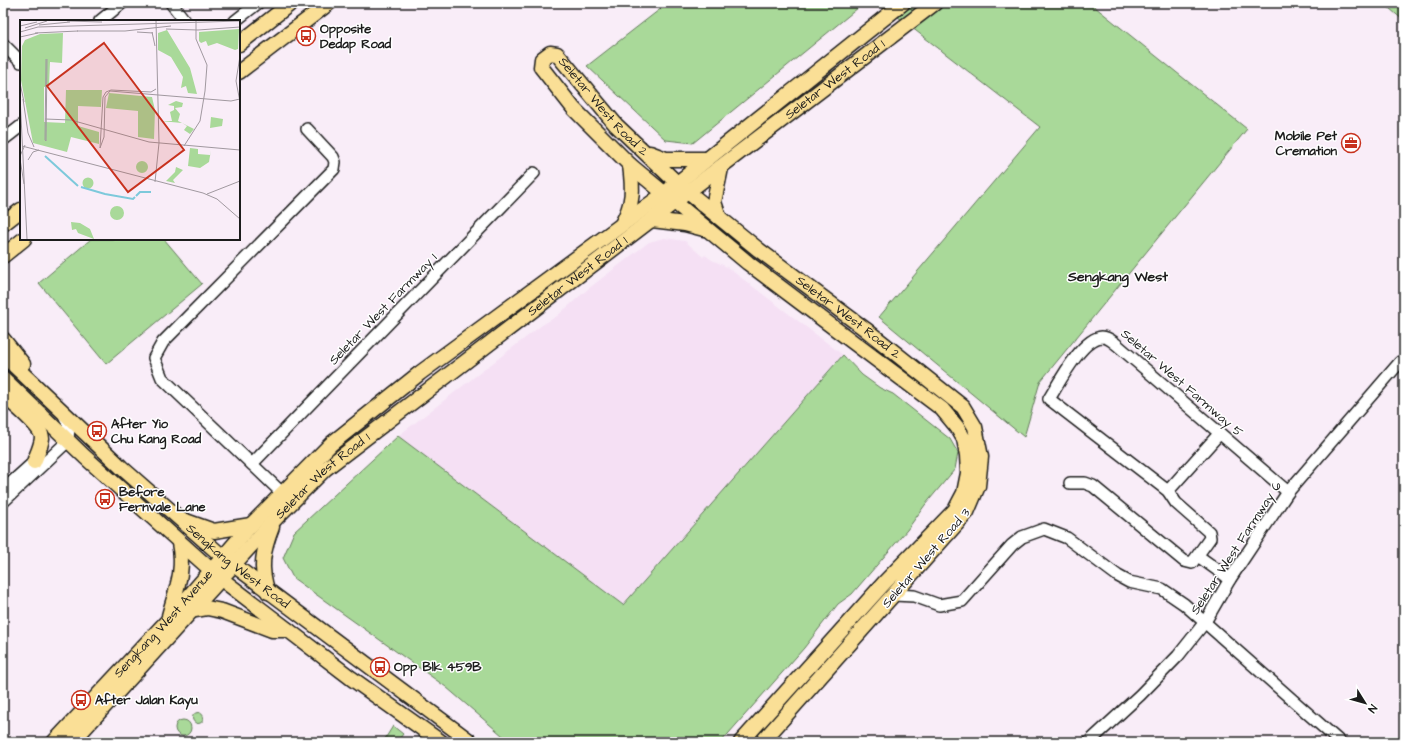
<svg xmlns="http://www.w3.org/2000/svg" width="1407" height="745" font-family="'Architects Daughter',sans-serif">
	<rect width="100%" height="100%" fill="#f9edf8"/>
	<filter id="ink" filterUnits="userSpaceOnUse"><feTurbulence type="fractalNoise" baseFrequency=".025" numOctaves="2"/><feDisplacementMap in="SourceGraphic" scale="8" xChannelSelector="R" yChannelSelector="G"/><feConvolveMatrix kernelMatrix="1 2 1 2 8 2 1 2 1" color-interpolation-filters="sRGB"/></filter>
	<g filter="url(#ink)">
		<polygon fill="#f5e0f4" points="664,238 685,241 703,257 705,255 712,260 727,267 843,355 623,605 398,436 542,325 557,316 588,289 649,242"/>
		<g fill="#a9d999" stroke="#627a5a">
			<polygon points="668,3 864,3 693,143 666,140 587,66"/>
			<polygon points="880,3 1090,3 1247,129 1040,382 1024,437 879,317 1040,127"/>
			<polygon points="1392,3 1404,3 1404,21 1389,8"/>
			<polygon points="91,239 164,239 202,284 106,364 39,283"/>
			<polygon points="843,355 862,375 880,388 893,394 950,439 958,453 955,469 925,505 907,530 852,594 838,604 804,648 721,742 510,742 446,687 293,578 283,558 294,532 398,436 623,605"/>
			<circle cx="198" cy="718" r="5.5"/>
			<circle cx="183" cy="728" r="8"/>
			<polygon points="393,726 403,734 397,742 383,742"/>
		</g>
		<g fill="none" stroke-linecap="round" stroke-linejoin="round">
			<defs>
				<g id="minor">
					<polyline points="171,3 185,21"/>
					<polyline points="100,21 122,3"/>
					<polyline points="235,21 258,3"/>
					<polyline points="3,44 21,62"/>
					<polyline points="3,140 21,126"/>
					<polyline points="252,464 534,173"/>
					<path d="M1070,483H1085L1093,486L1184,561L1192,563L1210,538L1209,532L1176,503L1168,491L1049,399C1059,383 1082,338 1102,337C1108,337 1112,341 1116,344L1288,492"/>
					<polyline points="3,490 34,462"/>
					<polyline points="1168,491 1219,434"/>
					<polyline points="282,493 162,378 154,358 163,342 334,169 335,162 333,157 307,129"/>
					<polyline points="3,502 68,441 69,426 64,415"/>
					<polyline points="1198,556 1230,579"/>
					<polyline points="894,595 914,596 939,605 962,601 1012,545 1022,537 1044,529 1067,538 1118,576 1129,582 1162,589 1184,604 1340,742"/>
					<polyline points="1089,742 1140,695 1178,656 1205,622 1230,579 1288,492 1400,362"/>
				</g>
				<g id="major">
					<polyline points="239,44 291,3"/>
					<polyline points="239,72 329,3"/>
					<polyline points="650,153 666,159 707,159"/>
					<polyline points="719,217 714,202 721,168"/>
					<polyline points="652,220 685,224 704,229"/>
					<polyline points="3,224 21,210"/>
					<path d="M622,224C634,202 633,189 630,165"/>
					<polyline points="3,256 24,239"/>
					<polyline points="3,339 23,364"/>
					<path id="s1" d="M3,355L121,467L223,557L471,742"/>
					<polyline points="3,378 85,457 220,578 351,678 441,742"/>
					<path d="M3,394C12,404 42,426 42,438C41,447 37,454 34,462"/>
					<polyline points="186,521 214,531 251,525"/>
					<path d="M268,592C259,568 263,550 272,527"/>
					<polyline points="189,611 207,608 222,611 272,630 288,630"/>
					<path d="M169,616C176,589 185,572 179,543"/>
					<path id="s2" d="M54,742L169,619L251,525L331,444L420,373L665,193L903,3"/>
					<path id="s3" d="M72,742L277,517L325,469L935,3"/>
					<path id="s4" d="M741,742L885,582L955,510L964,493L968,473L967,455L964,439L957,427L942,409L748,263L630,165L574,109L541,67L542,59L550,53L557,54L616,125L677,183L759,250L865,329L963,407L975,427L981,457L978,486L967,512L762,742"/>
				</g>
			</defs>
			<use href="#minor" stroke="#1c1c1c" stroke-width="14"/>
			<use href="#major" stroke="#1c1c1c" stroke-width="17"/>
			<use href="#minor" stroke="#fff" stroke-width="11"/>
			<use href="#major" stroke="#fadf96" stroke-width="14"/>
		</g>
	</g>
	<defs>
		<symbol id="bus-ring" viewBox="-11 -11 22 22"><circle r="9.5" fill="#fff" stroke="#c8321e" stroke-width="1.5"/><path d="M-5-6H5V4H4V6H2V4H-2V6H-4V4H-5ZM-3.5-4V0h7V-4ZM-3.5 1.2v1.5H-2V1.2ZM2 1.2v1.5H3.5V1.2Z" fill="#c8321e"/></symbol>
		<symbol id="office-ring" viewBox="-11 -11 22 22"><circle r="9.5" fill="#fff" stroke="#c8321e" stroke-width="1.5"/><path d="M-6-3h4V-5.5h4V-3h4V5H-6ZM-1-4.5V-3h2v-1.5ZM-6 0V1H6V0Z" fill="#c8321e"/></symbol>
	</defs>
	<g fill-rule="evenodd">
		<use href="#bus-ring" x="295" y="25" width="22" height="22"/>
		<use href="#office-ring" x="1340" y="132" width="22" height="22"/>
		<use href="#bus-ring" x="86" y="420" width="22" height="22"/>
		<use href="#bus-ring" x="94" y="488" width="22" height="22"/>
		<use href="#bus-ring" x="369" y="656" width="22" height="22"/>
		<use href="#bus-ring" x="70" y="689" width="22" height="22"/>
	</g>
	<g text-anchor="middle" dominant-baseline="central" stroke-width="3" stroke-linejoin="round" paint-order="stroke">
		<g font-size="13" font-weight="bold" fill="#1c1c1c" stroke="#fff" text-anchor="start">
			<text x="320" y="29">Opposite<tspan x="320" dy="15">Dedap Road</tspan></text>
			<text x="1337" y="136" text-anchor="end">Mobile Pet<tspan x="1337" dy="15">Cremation</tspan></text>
			<text x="111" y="424">After Yio<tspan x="111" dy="15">Chu Kang Road</tspan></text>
			<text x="119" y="492">Before<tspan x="119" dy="15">Fernvale Lane</tspan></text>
			<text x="394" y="667">Opp Blk 459B</text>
			<text x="95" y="700">After Jalan Kayu</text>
		</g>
		<g font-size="13" fill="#1c1c1c" stroke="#fff">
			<text stroke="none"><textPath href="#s3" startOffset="1014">Seletar West Road 1</textPath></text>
			<text stroke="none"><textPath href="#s4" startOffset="1051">Seletar West Road 2</textPath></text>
			<text stroke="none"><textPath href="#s3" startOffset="690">Seletar West Road 1</textPath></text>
			<text transform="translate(383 309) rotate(-46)">Seletar West Farmway 1</text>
			<text stroke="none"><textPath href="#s4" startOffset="1375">Seletar West Road 2</textPath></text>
			<text transform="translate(1182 383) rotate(41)">Seletar West Farmway 5</text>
			<text stroke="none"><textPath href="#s3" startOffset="366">Seletar West Road 1</textPath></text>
			<text transform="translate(1236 548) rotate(-57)">Seletar West Farmway 6</text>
			<text transform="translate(926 558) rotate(-49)">Seletar West Road 3</text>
			<text stroke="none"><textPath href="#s1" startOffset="316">Sengkang West Road</textPath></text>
			<text stroke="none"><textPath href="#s2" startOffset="161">Sengkang West Avenue</textPath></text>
		</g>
		<g font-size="14" font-weight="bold" fill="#1c1c1c" stroke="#fff">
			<text x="1118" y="277">Sengkang West</text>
		</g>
	</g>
	<g transform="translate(20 20)">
		<rect width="220" height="220" fill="#f9edf8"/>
		<path d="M219,9L218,29L215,30L197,23L188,26L186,21L181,23L179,21V12ZM147,10L170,48L177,74L168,73L166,66L161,68L163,57L151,37L138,30V13ZM43,13L42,43L30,42L29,66L24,67V102L45,103L46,70H82L81,87L58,86V106L79,112V124L51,117L47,132L13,123L1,60L2,26L5,20L20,14ZM89,73L132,77L135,90L134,119L118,117V91L86,88ZM156,81L163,83L162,87L155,88L160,94L158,101L174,109L170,114L164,110L167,106L162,103L140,101H152L150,92L154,90V86L148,85ZM191,97L203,99L202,106L190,108ZM170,128L178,129V134L190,135L191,130L189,142L180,148L168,146ZM116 147a6 6 0 1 1 12 0a6 6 0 1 1-12 0ZM156,147L163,150L153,160L155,163L146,161L155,152ZM62.5 163a5.5 5.5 0 1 1 11 0a5.5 5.5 0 1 1-11 0ZM90 193a7 7 0 1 1 14 0a7 7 0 1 1-14 0ZM51,202L60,203L70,209L74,219L58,213L56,209L52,210Z" fill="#a9d999"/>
		<path fill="none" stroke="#7dc9db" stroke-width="2" d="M25,136L58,166M61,167L85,174L113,179L115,177M116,176L120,172H131"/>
		<path fill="none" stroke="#a199a0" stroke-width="1" d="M47,1L82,2M19,5L50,2M0,6L17,2M5,8L27,1M146,9L178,10M178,10L220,7M57,11H105L151,6M0,12L18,7L220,1M117,12L133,13M132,12L135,26M15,13L58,11M0,17L18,13M220,36L216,61L220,82M26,39L25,120L26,121L27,39M0,63L4,82M136,69L131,72L91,70L86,72L83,77L80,128L84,117L85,77L90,71L211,81L220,79M0,76L7,219M3,79L8,113L14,127M220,91V107M25,99L51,100L129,122L220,130M2,126L183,173L197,179L220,199M164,126L180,101L185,71L187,45L176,19V1M0,136L5,125M0,139L4,164M8,140L13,132L19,130M135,162L139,123L136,1M187,174L220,161"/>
		<path fill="#c8321e" fill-opacity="0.15" stroke="#c8321e" stroke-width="2" d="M84,23L164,130L108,172L27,66Z"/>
		<rect width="220" height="220" fill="none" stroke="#1c1c1c" stroke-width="2"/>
	</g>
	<rect width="1407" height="745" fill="none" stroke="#fff" stroke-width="16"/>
	<rect x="8" y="8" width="1391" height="729" fill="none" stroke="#1c1c1c" stroke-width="1.5" filter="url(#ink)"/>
	<g transform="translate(1365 703) rotate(127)" stroke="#ffffff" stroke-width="3" paint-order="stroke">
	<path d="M0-3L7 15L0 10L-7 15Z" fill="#1c1c1c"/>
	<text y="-6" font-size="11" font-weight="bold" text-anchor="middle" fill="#1c1c1c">N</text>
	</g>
</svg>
